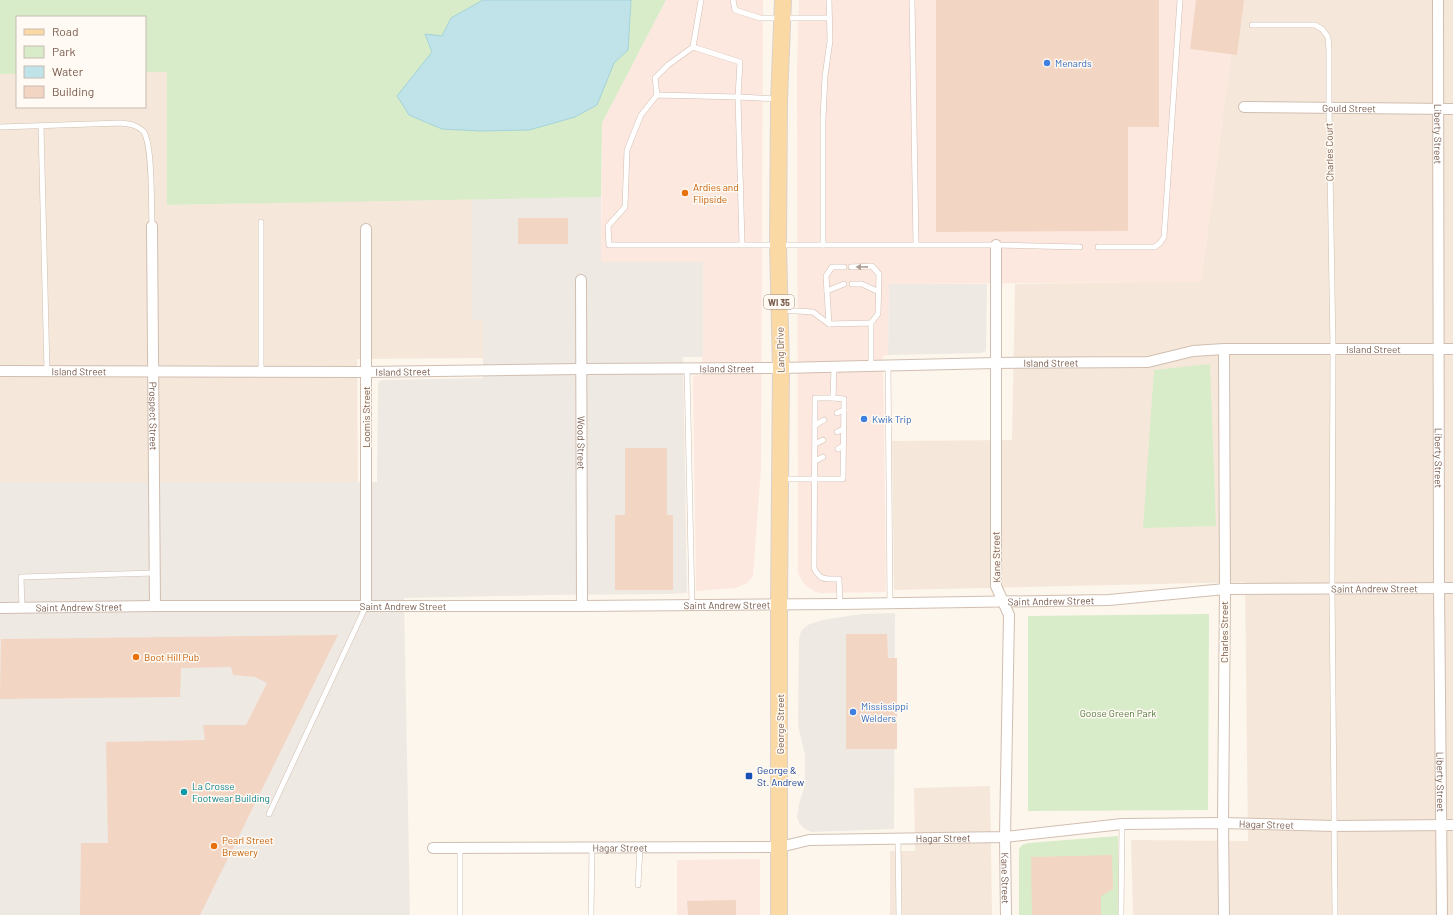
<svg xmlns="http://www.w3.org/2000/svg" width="1453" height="915" font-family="Barlow,sans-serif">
	<rect width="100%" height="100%" fill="#fdf6ec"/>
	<g fill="#f5e8da">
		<polygon points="1238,0 1453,0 1453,915 1133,915 1131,840 1248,841 1245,582 894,590 892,441 1012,440 1015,284 1201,281"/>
		<polygon points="145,72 167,72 167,205 472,198 472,320 483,320 483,358 357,359 358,482 0,482 0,74 17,74 17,107 145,107"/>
		<polygon points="990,786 992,915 890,915 890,851 915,851 914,788"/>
	</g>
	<g fill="#fde8e0">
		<polygon points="666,0 763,0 761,468 753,576 747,583 736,588 696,591 693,376 702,375 703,262 601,262 602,123"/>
		<polygon points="799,0 1238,0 1201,282 889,284 888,355 883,356 886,592 822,593 815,592 808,587 802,581 798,573 797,69"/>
		<polygon points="760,859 760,915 677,915 677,860"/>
	</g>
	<g fill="#efe9e4">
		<polygon points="601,197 601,262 703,262 703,357 683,357 687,593 669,594 551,595 404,598 410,915 0,915 0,482 377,482 378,391 378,383 381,380 483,378 483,320 472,320 472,198"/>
		<polygon points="889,284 987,284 986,351 981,353 888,355"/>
		<polygon points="895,613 894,829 812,832 805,829 799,823 797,816 799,804 805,785 805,755 798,725 799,639 801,631 805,627 810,624 822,620 861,614"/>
	</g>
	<g fill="#d8ecc9">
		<polygon points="0,0 666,0 602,123 601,197 167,205 167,72 145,72 145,17 17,17 17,74 0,74"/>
		<polygon points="1210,364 1216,526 1143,528 1154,370"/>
		<polygon points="1209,614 1208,810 1028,811 1028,616"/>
		<polygon points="1118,836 1119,915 1019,915 1019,849 1022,845 1028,843"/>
	</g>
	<polygon fill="#bfe3e8" stroke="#a5d3da" points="483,0 631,0 628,50 614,63 597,105 575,117 529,130 481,131 442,129 409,115 397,96 432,52 425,34 442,36 451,18"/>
	<g fill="#f3d5c3">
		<polygon points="936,0 1159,0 1159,127 1128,127 1128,231 936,232"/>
		<polygon points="1196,0 1244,0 1237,55 1190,49"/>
		<rect x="518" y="218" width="50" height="26"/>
		<polygon points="625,448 667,448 667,515 673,515 673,590 615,590 615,515 625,515"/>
		<polygon points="846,634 887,634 888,658 897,658 897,749 846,749"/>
		<polygon points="338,635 200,915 80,915 81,843 108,843 106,742 205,740 203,725 246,725 267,683 255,677 233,675 231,667 181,668 180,697 0,699 1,639"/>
		<polygon points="1112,855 1113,889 1101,896 1101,915 1032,915 1031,857"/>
		<polygon points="736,900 736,915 688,915 687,901"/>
	</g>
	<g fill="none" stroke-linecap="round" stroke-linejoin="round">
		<defs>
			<g id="service">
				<polyline points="701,0 693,47 740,62 738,97 657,95 641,115 627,150 625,207 608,226 609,245 996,245 1080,247"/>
				<polyline points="733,0 735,10 760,18 829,18"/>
				<polyline points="912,0 916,245"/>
				<polyline points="1252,25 1315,25 1322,29 1328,37 1329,50 1329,108 1333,349 1332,588 1335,915"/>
				<polyline points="657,95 655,78 668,65 693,47"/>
				<polyline points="41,126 47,371"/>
				<path d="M0,127L121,123C130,124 137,125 143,131C153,142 151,209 152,226"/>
				<polyline points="742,244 738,97 777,99"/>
				<polyline points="823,245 823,119 825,76 830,41 829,0"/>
				<polyline points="1098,247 1155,247 1160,243 1164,237 1180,0"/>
				<polyline points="851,267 872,266 879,274 878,314 871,323"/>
				<polyline points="852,284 862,284 879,292"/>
				<polyline points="827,291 844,284"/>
				<polyline points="781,310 813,312 829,324 871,323 871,366"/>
				<polyline points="829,324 826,276 832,267 844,267"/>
				<polyline points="888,366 890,603"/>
				<path d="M834,367L833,398H815L814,568C820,581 826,579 839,579L840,604"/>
				<polyline points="687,368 692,605"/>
				<polyline points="261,372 261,222"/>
				<polyline points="837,413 844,410"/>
				<polyline points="815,425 824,420"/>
				<polyline points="837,432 843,429"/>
				<polyline points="815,444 823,440"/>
				<polyline points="838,449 843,446"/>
				<polyline points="815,461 823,457"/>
				<polyline points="783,479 843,479 844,399 833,398"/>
				<polyline points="22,608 21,577 154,573"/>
				<polyline points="269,814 366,606"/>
				<polyline points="898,839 899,915"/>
				<polyline points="460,848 460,915"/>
				<polyline points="638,885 640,847"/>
				<polyline points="591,915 592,847"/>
				<polyline points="1121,915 1122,824"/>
			</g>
			<g id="minor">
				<path id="s1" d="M1438,0L1439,588L1442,915"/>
				<path id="s2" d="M1244,107L1453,109"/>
				<path id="s3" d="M152,226L155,606"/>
				<polyline points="366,229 366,605"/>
				<path id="s4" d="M996,245V586L1009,615L1005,837L1006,915"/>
				<path id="s5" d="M581,280L582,606"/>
				<polyline points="1224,349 1225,589 1223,823 1224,915"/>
				<path id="s6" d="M0,371L366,372L580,369L781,368L996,363L1148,362L1193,351L1224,349H1453"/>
				<path id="s7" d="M0,608L155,606H582L840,604L1109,600L1225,589L1453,588"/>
				<path id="s8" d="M433,848L780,847L809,840L1005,837L1122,824L1223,823L1334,826L1453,825"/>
			</g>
			<polyline id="primary" points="779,915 779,604 781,368 778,245 779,101 783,0"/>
		</defs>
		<use href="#service" stroke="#d1beb0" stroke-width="6"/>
		<use href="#minor" stroke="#d1beb0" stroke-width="12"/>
		<use href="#primary" stroke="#dad1cd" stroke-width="18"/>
		<use href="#service" stroke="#fff" stroke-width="5"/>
		<use href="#minor" stroke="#fff" stroke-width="10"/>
		<use href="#primary" stroke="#fbd9a5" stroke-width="16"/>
	</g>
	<defs><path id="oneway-solid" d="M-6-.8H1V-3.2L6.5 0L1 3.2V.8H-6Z"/></defs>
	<use fill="#af9d94" href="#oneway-solid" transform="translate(862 267) rotate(179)"/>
	<g fill="#3f7fe0" stroke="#fffaf3" stroke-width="1.5">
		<circle cx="1047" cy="63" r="4"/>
		<circle cx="864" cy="419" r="4"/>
		<circle cx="853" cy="712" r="4"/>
	</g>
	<g fill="#e8710a" stroke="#fffaf3" stroke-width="1.5">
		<circle cx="685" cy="193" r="4"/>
		<circle cx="136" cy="657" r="4"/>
		<circle cx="214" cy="846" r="4"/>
	</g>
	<rect fill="#1a4fb4" stroke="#fffaf3" stroke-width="1.5" x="745" y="772" width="8" height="8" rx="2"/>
	<circle fill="#0f9aa8" stroke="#fffaf3" stroke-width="1.5" cx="184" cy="792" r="4"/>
	<g text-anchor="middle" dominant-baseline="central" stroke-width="3" stroke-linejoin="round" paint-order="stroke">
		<rect fill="#fffaf3" stroke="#a28b7f" stroke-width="1" x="764" y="295" width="30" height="14" rx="3"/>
		<g font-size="9" font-weight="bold" fill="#7a5c4d">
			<text x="779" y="302">WI 35</text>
		</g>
		<g font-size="10" fill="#366cbe" stroke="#fffaf3" text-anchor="start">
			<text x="1055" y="63">Menards</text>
			<text x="872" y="419">Kwik Trip</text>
			<text x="861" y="706">Mississippi<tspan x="861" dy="12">Welders</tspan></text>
		</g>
		<g font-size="10" fill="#7a5c4d" stroke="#fffaf3">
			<text stroke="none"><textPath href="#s2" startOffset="105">Gould Street</textPath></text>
			<text stroke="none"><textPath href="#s1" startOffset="134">Liberty Street</textPath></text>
			<text transform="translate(1329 152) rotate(-91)">Charles Court</text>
			<text stroke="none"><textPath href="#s6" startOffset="1375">Island Street</textPath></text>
			<text transform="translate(780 350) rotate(-91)">Lang Drive</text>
			<text stroke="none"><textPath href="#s6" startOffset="1051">Island Street</textPath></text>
			<text stroke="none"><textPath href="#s6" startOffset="727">Island Street</textPath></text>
			<text stroke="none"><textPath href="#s6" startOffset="79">Island Street</textPath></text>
			<text stroke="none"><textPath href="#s6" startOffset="403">Island Street</textPath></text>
			<text stroke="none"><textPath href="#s3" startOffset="190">Prospect Street</textPath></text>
			<text transform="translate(366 417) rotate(-90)">Loomis Street</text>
			<text stroke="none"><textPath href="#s5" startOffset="163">Wood Street</textPath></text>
			<text stroke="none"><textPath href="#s1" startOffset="458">Liberty Street</textPath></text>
			<text transform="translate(996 557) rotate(-91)">Kane Street</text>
			<text stroke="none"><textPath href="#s7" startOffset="1375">Saint Andrew Street</textPath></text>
			<text stroke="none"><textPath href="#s7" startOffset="1051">Saint Andrew Street</textPath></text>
			<text stroke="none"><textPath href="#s7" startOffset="403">Saint Andrew Street</textPath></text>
			<text stroke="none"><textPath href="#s7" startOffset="727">Saint Andrew Street</textPath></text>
			<text stroke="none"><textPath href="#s7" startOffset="79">Saint Andrew Street</textPath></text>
			<text transform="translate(1224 632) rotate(-90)">Charles Street</text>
			<text transform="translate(780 724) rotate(-90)">George Street</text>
			<text stroke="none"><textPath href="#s1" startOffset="782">Liberty Street</textPath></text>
			<text stroke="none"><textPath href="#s8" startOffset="835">Hagar Street</textPath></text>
			<text stroke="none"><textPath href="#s8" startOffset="511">Hagar Street</textPath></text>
			<text stroke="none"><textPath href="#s8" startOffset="187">Hagar Street</textPath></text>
			<text stroke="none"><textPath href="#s4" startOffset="636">Kane Street</textPath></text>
		</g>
		<g font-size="10" fill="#c56008" stroke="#fffaf3" text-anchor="start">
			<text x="693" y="187">Ardies and<tspan x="693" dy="12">Flipside</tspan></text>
			<text x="144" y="657">Boot Hill Pub</text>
			<text x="222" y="840">Pearl Street<tspan x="222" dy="12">Brewery</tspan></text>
		</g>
		<g font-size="10" fill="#537a41" stroke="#fffaf3">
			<text x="1118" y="713">Goose Green Park</text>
		</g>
		<g font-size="10" fill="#164399" stroke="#fffaf3" text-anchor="start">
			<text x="757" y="770">George &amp;<tspan x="757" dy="12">St. Andrew</tspan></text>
		</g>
		<g font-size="10" fill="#0d838f" stroke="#fffaf3" text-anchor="start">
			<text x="192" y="786">La Crosse<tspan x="192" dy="12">Footwear Building</tspan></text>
		</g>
	</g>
	<rect x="16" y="16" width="130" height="92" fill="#fffaf3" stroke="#cabbb1"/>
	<rect x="24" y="29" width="20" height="6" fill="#fbd9a5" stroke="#cabbb1"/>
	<text x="52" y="36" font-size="12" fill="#7a5c4d">Road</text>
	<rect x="24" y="46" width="20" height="12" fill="#d8ecc9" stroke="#cabbb1"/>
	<text x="52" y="56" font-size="12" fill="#7a5c4d">Park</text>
	<rect x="24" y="66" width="20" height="12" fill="#bfe3e8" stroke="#cabbb1"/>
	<text x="52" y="76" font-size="12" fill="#7a5c4d">Water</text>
	<rect x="24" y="86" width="20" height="12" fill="#f3d5c3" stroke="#cabbb1"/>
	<text x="52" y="96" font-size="12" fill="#7a5c4d">Building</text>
</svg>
